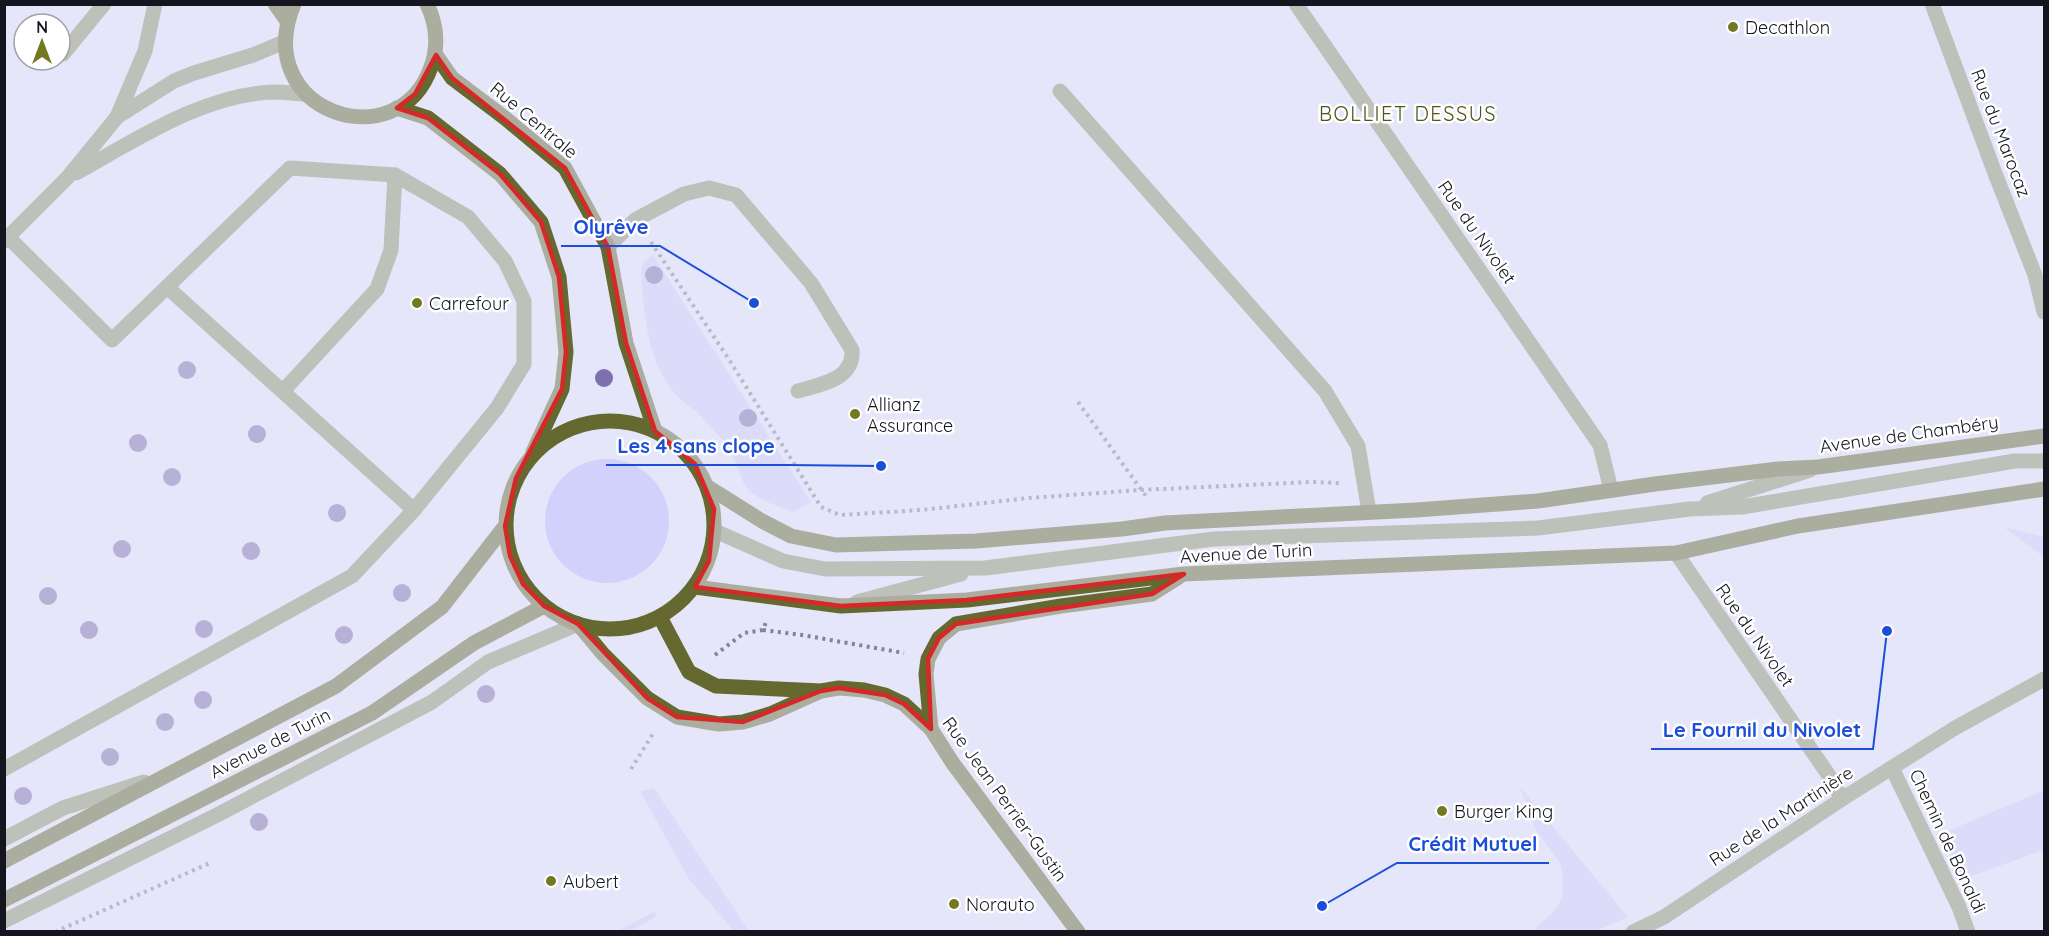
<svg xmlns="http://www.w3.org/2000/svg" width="2049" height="936" font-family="Quicksand,sans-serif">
	<rect width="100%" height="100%" fill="#e5e6f9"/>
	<g fill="#d1d1fb">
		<path d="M653,255L811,502L794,512C777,506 752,499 743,482C737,469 735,456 726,444C717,434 708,423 698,413C691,407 683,403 677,396C646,362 644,312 641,270L644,262Z"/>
		<circle cx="607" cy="521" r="62"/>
		<polygon points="2004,527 2044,537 2044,557"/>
		<polygon points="1520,787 1628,917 1594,931 1533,931 1557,908 1562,896 1563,876 1560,863 1536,830"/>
		<polygon points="654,788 749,931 734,931 689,879 640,791"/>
		<polygon points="2044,790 2044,850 1960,880 1943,833"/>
		<polygon points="654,912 657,916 630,931 618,931"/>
	</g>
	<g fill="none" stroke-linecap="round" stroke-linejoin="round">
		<g stroke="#838493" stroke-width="4" stroke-dasharray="3 4.5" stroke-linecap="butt">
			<polyline points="651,242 730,361 821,507 840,515 921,510 1029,498 1140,490 1311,482 1339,483"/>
			<polyline points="1078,402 1148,499"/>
			<polyline points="763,630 802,635 904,653"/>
			<polyline points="715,655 744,633 763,630 766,622"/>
			<polyline points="631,769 654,732"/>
			<polyline points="55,932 212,862"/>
		</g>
		<g stroke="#8e926d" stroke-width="15">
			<polyline points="63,54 104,4"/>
			<polyline points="1060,91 1325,391 1358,446 1369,512"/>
			<polyline points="117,117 145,51 155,4"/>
			<path d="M76,173C136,140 204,94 274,92C285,92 296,94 306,94"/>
			<polyline points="4,241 68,177 117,117 174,81 194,73 253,55 284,42"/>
			<path d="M608,247L635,220L684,194L709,188L736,195L811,283L852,350C854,380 821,384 798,391"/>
			<polyline points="167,287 414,510"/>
			<polyline points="283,391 377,289 391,250 395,175"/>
			<polyline points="1707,503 1810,470"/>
			<polyline points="715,531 783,561 825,569 985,568 1214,539 1538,528 1690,509 1742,507 2015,461 2044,461"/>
			<polyline points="857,602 961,574"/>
			<polyline points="1892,768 1959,907 1968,932"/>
			<polyline points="4,769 352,576 414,510 497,408 524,364 524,301 505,261 468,217 395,175 290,168 112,340 8,237"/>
			<polyline points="4,839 63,808 144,782"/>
			<polyline points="4,921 219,814 432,702 488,662 578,624"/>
		</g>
		<g stroke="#8e926d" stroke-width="15">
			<polyline points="1296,4 1600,445 1611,490"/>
			<polyline points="1932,4 1996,176 2035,275 2044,312"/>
			<polyline points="1676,553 1832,780 1842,799"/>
			<polyline points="1633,932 1664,917 1842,799 1955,728 2044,679"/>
		</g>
		<g stroke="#65692f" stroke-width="15">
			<polyline points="275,4 287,21"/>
			<path d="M294,4C249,112 398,161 431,67C439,45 437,25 427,4"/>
			<polyline points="436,55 452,78 505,118 565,168 608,247 626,343 655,431"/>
			<polyline points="397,108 428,118 500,174 541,222 559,277 566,352 562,389 533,452"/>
			<circle cx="610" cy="525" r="104"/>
			<polyline points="708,487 762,521 791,536 836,545 976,541 1122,529 1165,523 1416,510 1538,501 1655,484 1778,469 1818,467 2044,436"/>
			<polyline points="695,587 841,606 967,600 1184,574 1676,553 1798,526 2044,489"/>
			<polyline points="660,617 689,672 716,686 821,691 839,688 864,690 885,695 904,704 931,729 952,762 1078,932"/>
			<polyline points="578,624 603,654 647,698 677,717 719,724 743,722 770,714 819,692"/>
			<polyline points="931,729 926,674 928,659 939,638 956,624 1061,606 1152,594 1179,577"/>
			<polyline points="4,861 336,686 442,607 505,526"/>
			<polyline points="4,900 372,713 474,643 544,606"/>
		</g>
	</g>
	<g fill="#7e6fad">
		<circle cx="654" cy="275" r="9"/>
		<circle cx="187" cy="370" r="9"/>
		<circle cx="604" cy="378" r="9"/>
		<circle cx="748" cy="418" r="9"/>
		<circle cx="257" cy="434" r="9"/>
		<circle cx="138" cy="443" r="9"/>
		<circle cx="172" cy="477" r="9"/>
		<circle cx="337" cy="513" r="9"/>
		<circle cx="122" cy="549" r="9"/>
		<circle cx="251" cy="551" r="9"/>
		<circle cx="402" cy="593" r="9"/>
		<circle cx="48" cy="596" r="9"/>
		<circle cx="204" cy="629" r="9"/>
		<circle cx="89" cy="630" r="9"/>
		<circle cx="344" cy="635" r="9"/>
		<circle cx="486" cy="694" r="9"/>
		<circle cx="203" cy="700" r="9"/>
		<circle cx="165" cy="722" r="9"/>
		<circle cx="110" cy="757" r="9"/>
		<circle cx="23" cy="796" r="9"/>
		<circle cx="259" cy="822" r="9"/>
	</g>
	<path d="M0 0H2049V936H0ZM436,55L452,78L565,168L608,247L626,343L655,431L695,464L714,509L709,561L695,587L841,606L967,600L1184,574L1152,594L956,624L939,638L928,659L931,729L904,704L885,695L839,688L821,691L743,722L677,717L647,698L578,624L544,606L523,584L510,556L505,526L516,478L562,389L566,352L559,277L541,222L500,174L428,118L397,108L415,94Z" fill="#e5e6f9" fill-opacity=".55" fill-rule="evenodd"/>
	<path fill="none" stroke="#d62828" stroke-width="4.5" stroke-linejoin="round" d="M436,55L452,78L565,168L608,247L626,343L655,431L695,464L714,509L709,561L695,587L841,606L967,600L1184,574L1152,594L956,624L939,638L928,659L931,729L904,704L885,695L839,688L821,691L743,722L677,717L647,698L578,624L544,606L523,584L510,556L505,526L516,478L562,389L566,352L559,277L541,222L500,174L428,118L397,108L415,94Z"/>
	<g fill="#737821" stroke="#fff" stroke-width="2">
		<circle cx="1733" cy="27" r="6"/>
		<circle cx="417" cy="303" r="6"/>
		<circle cx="855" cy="414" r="6"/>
		<circle cx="1442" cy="811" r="6"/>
		<circle cx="551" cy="881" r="6"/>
		<circle cx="954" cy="904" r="6"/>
	</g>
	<g text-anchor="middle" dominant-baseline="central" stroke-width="5" stroke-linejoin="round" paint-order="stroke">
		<g font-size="18" fill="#151520" stroke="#fff" text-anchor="start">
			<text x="1745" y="27">Decathlon</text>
			<text x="429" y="303">Carrefour</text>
			<text x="867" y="404">Allianz<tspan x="867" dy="21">Assurance</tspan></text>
			<text x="1454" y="811">Burger King</text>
			<text x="563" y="881">Aubert</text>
			<text x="966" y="904">Norauto</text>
		</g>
		<g font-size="18" fill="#151520" stroke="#fff">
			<text transform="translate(534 120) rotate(40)">Rue Centrale</text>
			<text transform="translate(2001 133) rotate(69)">Rue du Marocaz</text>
			<text transform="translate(1477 232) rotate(55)">Rue du Nivolet</text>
			<text transform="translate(1909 434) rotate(-8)">Avenue de Chambéry</text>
			<text transform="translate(1246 553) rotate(-3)">Avenue de Turin</text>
			<text transform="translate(1755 635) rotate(55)">Rue du Nivolet</text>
			<text transform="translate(270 743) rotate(-27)">Avenue de Turin</text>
			<text transform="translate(1005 799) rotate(54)">Rue Jean Perrier-Gustin</text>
			<text transform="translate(1781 816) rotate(-33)">Rue de la Martinière</text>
			<text transform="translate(1948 841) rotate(65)">Chemin de Bonaldi</text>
		</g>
		<g font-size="20" letter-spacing="1.5" fill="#505419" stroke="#fff">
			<text x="1408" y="113">BOLLIET DESSUS</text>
		</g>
	</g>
	<path fill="none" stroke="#1d4ed8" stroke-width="2" d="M754 303L660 246H561M881 466L787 465H606M1887 631L1873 749H1651M1322 906L1397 863H1549"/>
	<g fill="#1d4ed8" stroke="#fff" stroke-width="2">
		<circle cx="754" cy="303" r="6"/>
		<circle cx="881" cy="466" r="6"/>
		<circle cx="1887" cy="631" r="6"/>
		<circle cx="1322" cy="906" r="6"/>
	</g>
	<g font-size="20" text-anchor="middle" font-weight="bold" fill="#1d4ed8" stroke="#fff" stroke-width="5" stroke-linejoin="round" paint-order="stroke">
		<text x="611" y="234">Olyrêve</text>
		<text x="696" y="453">Les 4 sans clope</text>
		<text x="1762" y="737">Le Fournil du Nivolet</text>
		<text x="1473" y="851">Crédit Mutuel</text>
	</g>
	<rect width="2049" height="936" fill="none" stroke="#151520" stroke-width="12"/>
	<g transform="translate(42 42)"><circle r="28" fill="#ffffff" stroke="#a1a1a6" stroke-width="1.5"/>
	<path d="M0-4.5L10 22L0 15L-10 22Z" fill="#737821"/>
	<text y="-9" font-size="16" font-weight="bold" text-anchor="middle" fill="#151520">N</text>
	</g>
</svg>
